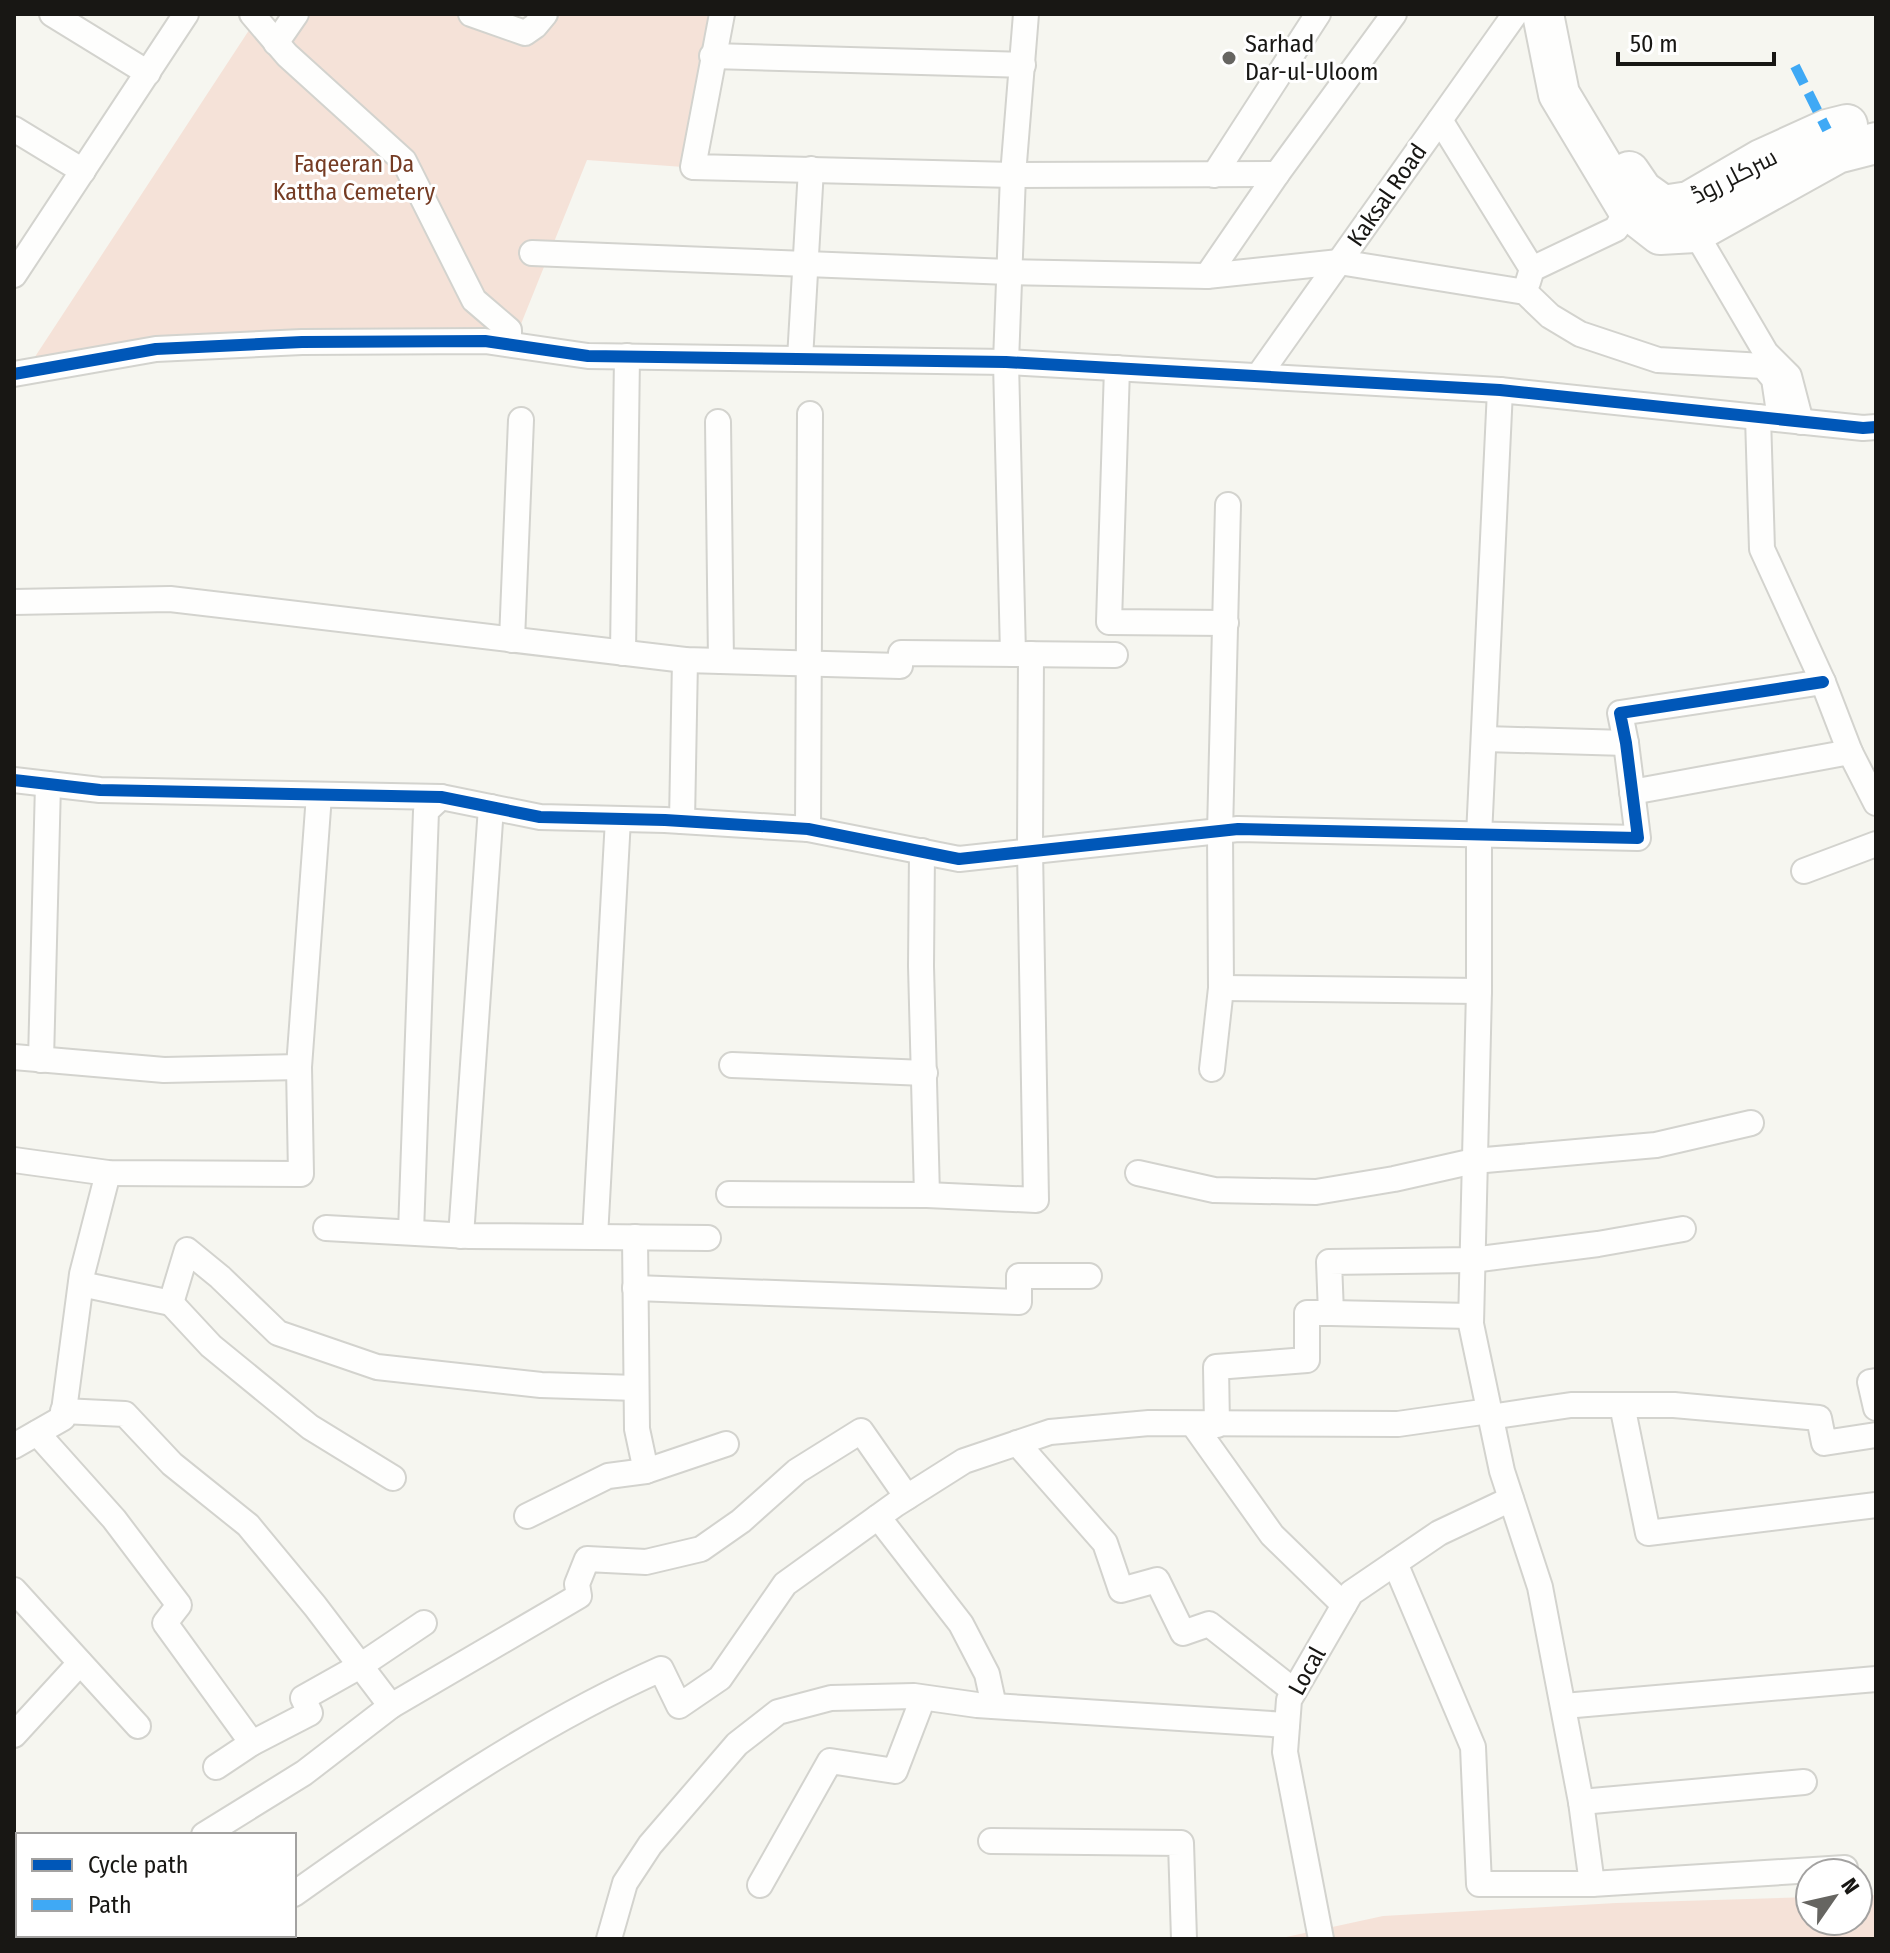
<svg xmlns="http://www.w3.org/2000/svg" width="1890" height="1953" font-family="'Fira Sans Condensed',Cairo,sans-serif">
	<rect width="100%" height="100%" fill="#f6f6f0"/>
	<g fill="#f5e2d8">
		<polygon points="297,14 504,14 528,24 533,14 725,14 697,168 587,160 519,329 25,372 259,15 284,30"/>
		<polygon points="1858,1895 1876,1895 1876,1939 1277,1939 1383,1916 1616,1903 1810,1897 1810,1921 1858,1921"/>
	</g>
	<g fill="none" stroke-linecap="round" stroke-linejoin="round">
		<defs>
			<g id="street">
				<polyline points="52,14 148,73"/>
				<polyline points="252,14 287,55 404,161 474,300 509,330 509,344"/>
				<polyline points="471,14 525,33 535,26 545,14"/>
				<polyline points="722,14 693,167 1013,175 1277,174"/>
				<polyline points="276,43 296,14"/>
				<polyline points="712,56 1023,65"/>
				<polyline points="1440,120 1532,269"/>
				<polyline points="14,129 83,171"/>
				<polyline points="1214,175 1318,14"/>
				<polyline points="1695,232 1766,353 1789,376 1801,422"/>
				<polyline points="532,253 1009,272 1207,276 1339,262 1525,292 1550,316 1580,334 1658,360 1763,366 1774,379 1780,419"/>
				<polyline points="14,275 186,14"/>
				<polyline points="1207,276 1277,174 1394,14"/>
				<polyline points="1528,282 1532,269 1616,229 1628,209"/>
				<polyline points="800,359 811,169"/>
				<polyline points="1117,368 1109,622 1226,623"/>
				<polyline points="14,374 156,349 302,342 485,341 588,356 1006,362 1500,390 1863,428 1876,427"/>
				<polyline points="1259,375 1515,14"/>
				<polyline points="1500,390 1479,836 1479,991 1471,1324 1502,1471 1540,1587 1581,1802 1592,1884"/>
				<polyline points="1758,417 1762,549 1823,682 1850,752 1876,803"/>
				<polyline points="718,422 721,661"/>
				<polyline points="14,602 170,599 685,660 900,666 901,653 1115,655"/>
				<polyline points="512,640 521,420"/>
				<polyline points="623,653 627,356"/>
				<polyline points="1013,654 1006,362 1013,175 1026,14"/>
				<polyline points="1485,739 1626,743"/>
				<polyline points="14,780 100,790 441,797 540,817 665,820 808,829 959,859 1238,829 1638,838 1626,743 1620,713 1823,682"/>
				<polyline points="1632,792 1850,752"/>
				<polyline points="682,821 685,660"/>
				<polyline points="808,829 810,414"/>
				<polyline points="922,851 921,966 927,1195"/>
				<polyline points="1804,871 1876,844"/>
				<polyline points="1221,988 1479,991"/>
				<polyline points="14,1057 164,1070 299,1067"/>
				<polyline points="41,1060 48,784"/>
				<polyline points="732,1065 925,1073"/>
				<polyline points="1212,1069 1221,988 1220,832 1228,505"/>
				<polyline points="14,1160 108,1173 301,1174 299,1067 319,795"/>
				<polyline points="1138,1173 1214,1190 1316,1192 1394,1179 1474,1161 1656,1145 1751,1123"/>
				<polyline points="729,1194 927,1195 1036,1200 1030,850 1031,654"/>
				<polyline points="326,1228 469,1236 708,1238"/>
				<polyline points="411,1232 426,811 441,797"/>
				<polyline points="461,1236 491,807"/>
				<polyline points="595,1237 618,819"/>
				<polyline points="635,1237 637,1429 646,1471"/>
				<polyline points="81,1284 171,1303 187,1250 220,1277 278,1333 377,1367 541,1385 636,1388"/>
				<polyline points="635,1288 1019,1302 1019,1276 1089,1276"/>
				<polyline points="171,1303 211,1346 310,1427 393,1478"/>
				<polyline points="1331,1313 1471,1316"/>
				<polyline points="1876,1381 1870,1382 1876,1408"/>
				<polyline points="1622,1405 1648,1533 1876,1505"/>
				<polyline points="63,1411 125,1414 172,1464 248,1525 315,1606 391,1706"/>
				<polyline points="1490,1417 1571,1405 1674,1405 1819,1418 1824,1443 1876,1435"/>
				<polyline points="1193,1424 1272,1535 1344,1605"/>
				<polyline points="1217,1425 1216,1367 1307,1360 1307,1313 1331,1313 1329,1262 1472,1260 1598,1244 1683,1229"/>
				<polyline points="37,1433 114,1519 179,1605 165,1623 252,1743"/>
				<polyline points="1017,1443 1105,1543 1121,1590 1157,1580 1183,1633 1209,1624 1294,1691"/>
				<polyline points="14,1446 63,1418 82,1274 108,1173"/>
				<polyline points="527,1516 608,1476 646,1471 726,1444"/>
				<polyline points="878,1517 961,1624 987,1674 994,1706"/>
				<polyline points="1395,1563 1473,1747 1479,1884 1592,1884 1845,1868"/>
				<polyline points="14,1590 138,1726"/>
				<polyline points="1564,1706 1876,1679"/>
				<polyline points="14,1735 80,1663"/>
				<polyline points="216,1767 252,1743 310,1713 303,1698 360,1666 424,1623"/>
				<polyline points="1581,1802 1804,1782"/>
				<polyline points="204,1835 304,1773 391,1706 579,1596 577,1584 587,1559 646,1562 701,1549 741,1521 797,1471 861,1431 907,1497"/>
				<polyline points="991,1841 1181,1843 1184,1939"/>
				<polyline points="14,1867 18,1870"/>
				<polyline points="760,1885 830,1761 895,1771 923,1698"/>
				<path d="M294,1894C411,1811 530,1727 661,1669L679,1706L720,1678L785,1584L896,1504L964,1461L1050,1432L1149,1423L1398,1424L1489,1411"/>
				<polyline points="14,1904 18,1902"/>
				<polyline points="101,1935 106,1939"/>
				<polyline points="28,1939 30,1935"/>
				<polyline points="230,1939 235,1935"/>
				<polyline points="609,1939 625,1883 650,1845 737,1744 778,1712 831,1698 914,1696 977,1705 1287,1725"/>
				<polyline points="1321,1939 1285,1752 1289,1700 1351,1593 1439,1533 1511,1499"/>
			</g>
			<g id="primary">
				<polyline points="1543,14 1559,94 1628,209 1660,234 1695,232 1837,153 1876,143"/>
				<polyline points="1629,172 1642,191 1663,206 1689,202 1761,160 1827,130 1847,125"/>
			</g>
		</defs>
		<use href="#street" stroke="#d3d3ce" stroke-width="28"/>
		<use href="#primary" stroke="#d3d3ce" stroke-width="44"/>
		<use href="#street" stroke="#fefefd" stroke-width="24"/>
		<use href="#primary" stroke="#fefefd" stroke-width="40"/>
		<polyline stroke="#3fa9f5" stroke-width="10" stroke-dasharray="20 10" stroke-linecap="butt" points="1795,66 1827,130"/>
		<defs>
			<g id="cycleway">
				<polyline points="14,374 156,349 302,342 485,341 588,356 1006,362 1500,390 1863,428 1876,427"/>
				<polyline points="14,780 100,790 441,797 540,817 665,820 808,829 959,859 1238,829 1638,838 1626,743 1620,713 1823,682"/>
			</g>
		</defs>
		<use href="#cycleway" stroke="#fff" stroke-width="17"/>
		<use href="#cycleway" stroke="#0057b8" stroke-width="12"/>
	</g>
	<circle fill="#666561" stroke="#fff" stroke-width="3" cx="1229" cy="58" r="8"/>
	<g text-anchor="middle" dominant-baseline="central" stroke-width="6" stroke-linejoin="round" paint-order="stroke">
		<g font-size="24" fill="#181714" stroke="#fff" text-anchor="start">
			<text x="1245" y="44">Sarhad<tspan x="1245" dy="28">Dar-ul-Uloom</tspan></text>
		</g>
		<g font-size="24" fill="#753c24" stroke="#fff">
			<text x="354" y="164">Faqeeran Da<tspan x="354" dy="28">Kattha Cemetery</tspan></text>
		</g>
		<g font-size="24" fill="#181714" stroke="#fff">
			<text transform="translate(1734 176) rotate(-27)">سرکلر روڈ</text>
			<text transform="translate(1387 195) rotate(-55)">Kaksal Road</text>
			<text transform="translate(1307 1671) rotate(-61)">Local</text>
		</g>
	</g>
	<rect width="1890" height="1953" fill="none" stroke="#181714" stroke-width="32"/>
	<rect x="16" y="1833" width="280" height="104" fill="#ffffff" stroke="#a3a2a1" stroke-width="2"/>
	<rect x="32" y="1859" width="40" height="12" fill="#0057b8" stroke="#a3a2a1" stroke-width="2"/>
	<text x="88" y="1873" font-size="24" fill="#181714">Cycle path</text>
	<rect x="32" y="1899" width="40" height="12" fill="#3fa9f5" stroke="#a3a2a1" stroke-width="2"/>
	<text x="88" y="1913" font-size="24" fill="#181714">Path</text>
	<g transform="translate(1834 1897) rotate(56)"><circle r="38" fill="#ffffff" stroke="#a3a2a1" stroke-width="2"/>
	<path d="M0-6L14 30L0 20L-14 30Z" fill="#666561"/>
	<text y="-12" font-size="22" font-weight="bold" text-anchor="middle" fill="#181714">N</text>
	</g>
	<path d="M1618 52v12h156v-12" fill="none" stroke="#181714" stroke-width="4"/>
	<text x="1630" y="52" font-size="24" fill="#181714" stroke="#ffffff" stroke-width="6" paint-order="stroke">50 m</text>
</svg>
